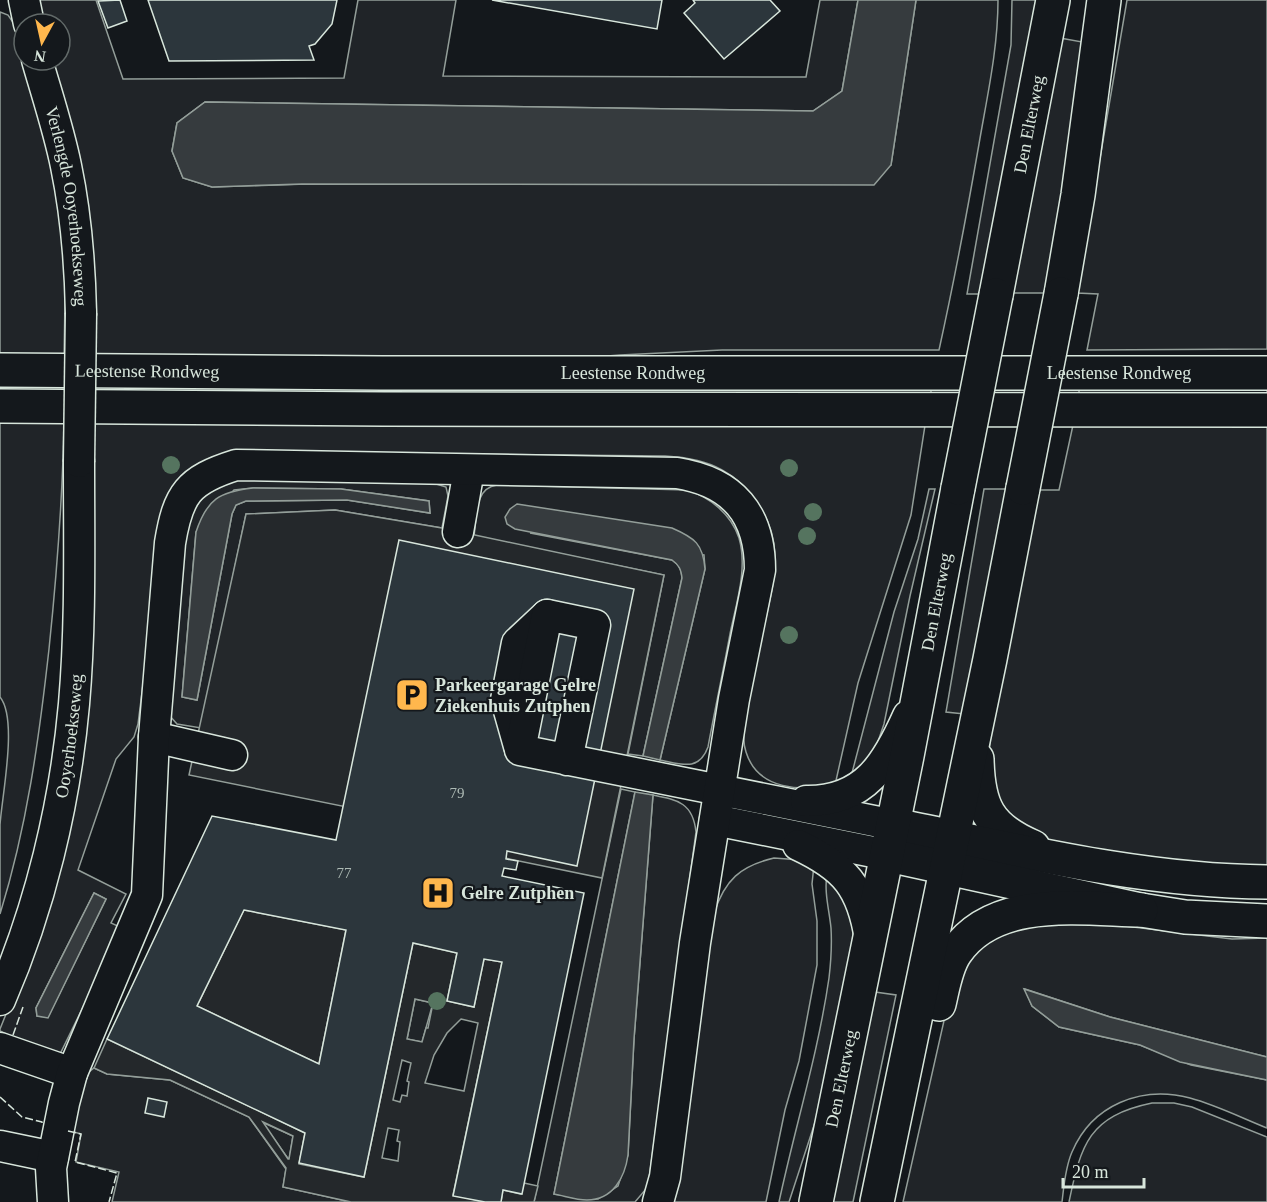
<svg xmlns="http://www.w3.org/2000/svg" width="1267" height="1202" font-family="'Times New Roman',serif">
	<rect width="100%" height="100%" fill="#14181c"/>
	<g fill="#202428" stroke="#939e99" stroke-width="1.5" fill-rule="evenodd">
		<path d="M37,0H96L123,79L344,78L358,0H456L443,76L806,77L820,0H858L842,91L813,111L205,102L177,123L172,151L183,178L212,187L891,165L916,0H998C998,49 987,97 979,144C967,213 954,282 939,350H722L620,355L531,362H96V300L93,299L50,60H60V24H41Z"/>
		<polygon points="1012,0 1036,0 981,294 967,294 1011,45"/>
		<polygon points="1127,0 1267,0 1267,349 1087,350 1098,294 1077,293"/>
		<polygon points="0,12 8,15 17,28 49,151 62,227 67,298 65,299 64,362 0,362"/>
		<polygon points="1060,38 1088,43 1045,293 1013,293"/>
		<polygon points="96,379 933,381 929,402 95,399"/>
		<polygon points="1267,381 1267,400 1077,401 1081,382"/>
		<path d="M0,416L64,417C63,494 57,572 49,649C39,739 27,827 0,914C0,884 0,854 0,825C2,795 18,719 0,697Z"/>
		<path d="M94,417L926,419L911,515L858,683L835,785C802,791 758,791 746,752C741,738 746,722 748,707C752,676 760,644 767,613C771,594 776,575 775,555C774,521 752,486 722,470C705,460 684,457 665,456L233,452C210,458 195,464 179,482L150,629L138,724L134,737L116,759L78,870L126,894L111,923L122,928L60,1054L50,1056L0,1031V1029L33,947ZM94,893L106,899L48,1017L37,1016L36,1008Z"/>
		<polygon points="1073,425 1267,427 1267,866 1212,866 1081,849 1040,838 1000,807 988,761 991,733 1039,490 1059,490"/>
		<path d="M237,479L433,483L446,487L448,496L442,528L335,510L246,514L201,728L177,724L169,715L187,519L208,490ZM253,488L341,489L429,501L430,513L347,500L246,501L236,505L232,514L197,700L182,697L196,532L234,490Z"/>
		<path d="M497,485L687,490C710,497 731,514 739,538C748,569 736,604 730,634C723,672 715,709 708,747C699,772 681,764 660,760L705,569L704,555L530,533L672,560L678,565L681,571L682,578L643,756L628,754L664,575L474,536C477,517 474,488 497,485Z"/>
		<polygon points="929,489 935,489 910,596 884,724 874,753 854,775 852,773 894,612 918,539"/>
		<polygon points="984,489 1007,489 964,714 946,712"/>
		<path d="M621,789L635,792L554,1194L598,1199L618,1186L628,1155L634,1039L653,795C678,800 693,803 696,832L649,1179L646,1189L635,1202H534Z"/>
		<path d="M774,858L801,860L814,865L812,884L817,921V965L799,1061L785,1110L766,1202H674L683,1153L714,913C725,880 740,866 774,858Z"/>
		<path d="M827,874L838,886L854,922V948L821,1104L789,1202H779C795,1127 818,1054 829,978C831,961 832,945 831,928C829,909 824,892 827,874Z"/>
		<path d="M1067,919L1232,939L1267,938V1057L1110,1017L1025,989L1032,1006L1059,1027L1140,1045L1191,1065L1267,1080V1128C1242,1118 1216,1105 1190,1098C1141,1085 1092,1105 1072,1152C1065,1168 1064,1186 1062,1202H903L948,1003L965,957L1002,927Z"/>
		<polygon points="875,992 896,995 853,1202 831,1202"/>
		<polygon points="415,999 433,1003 422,1042 407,1039"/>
		<polygon points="94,1068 107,1074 170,1080 249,1117 286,1169 283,1187 351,1202 112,1202 119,1172 76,1162 81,1134 67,1130 79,1080"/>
		<path d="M1152,1103H1174L1192,1107L1267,1137V1202H1069C1081,1144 1089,1116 1152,1103Z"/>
		<polygon points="262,1122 293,1136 289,1160"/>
	</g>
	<g fill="#24282b" stroke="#939e99" stroke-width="1.5" fill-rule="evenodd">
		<polygon points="335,510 442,528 664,575 602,878 349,826 352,808 189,775 246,514"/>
		<polygon points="244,910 346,930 319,1064 197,1006"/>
		<path d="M413,943L457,953L447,1001L474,1007L484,959L502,962L453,1195L485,1202H351L283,1187L286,1168L249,1117L170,1080L107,1074L94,1068L107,1039L305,1133L299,1164L364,1177ZM415,999L433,1003L428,1028H426L422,1042L407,1039ZM461,1019L478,1023L464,1091L425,1083L434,1055L447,1033ZM402,1060L411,1063L407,1081L409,1082L407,1096L402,1095L400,1102L393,1100ZM263,1122L293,1136L289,1159H288ZM388,1128L399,1130L397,1141L400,1142L398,1161L382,1158Z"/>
		<polygon points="524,1183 538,1186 534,1202 501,1202 503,1190 521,1194"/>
	</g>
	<g fill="#363b3e" stroke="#939e99" stroke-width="1.5">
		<polygon points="858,0 916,0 891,165 874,185 302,184 212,187 183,178 172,151 177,123 205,102 813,111 842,91"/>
		<path d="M253,488L341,489L429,501L430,513L347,500L246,501L236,505L232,514L197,700L182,697L196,532C207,499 219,492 253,488Z"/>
		<path d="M517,504L672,528C695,538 703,544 705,569L660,760L643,756L682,578C681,569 679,565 672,560L515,529L507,524L505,517L510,509Z"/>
		<path d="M635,792L653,795L634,1039L628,1155C625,1177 613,1200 587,1200C576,1200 565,1196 554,1194Z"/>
		<polygon points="94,893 106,899 48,1018 37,1016 36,1008"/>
		<polygon points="1024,989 1110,1017 1267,1057 1267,1080 1180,1062 1140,1045 1059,1027 1032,1006"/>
	</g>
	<g fill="#2c363c" stroke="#d8e6dc" stroke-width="1.5" fill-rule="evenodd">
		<polygon points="120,0 127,21 108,28 98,1"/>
		<polygon points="148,0 337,0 332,24 315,44 309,46 314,60 169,61"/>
		<polygon points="492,0 662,0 657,29"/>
		<polygon points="693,0 770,0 780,11 724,59 684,13 695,3"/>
		<path d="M399,540L634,589L577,866L507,851L506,859L518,861L516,870L504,868L502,876L584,893L522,1194L503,1190L501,1202H485L453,1196L502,962L484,959L474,1007L447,1001L457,953L413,943L364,1177L299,1163L305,1133L107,1039L212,816L336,840ZM244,910L346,930L319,1064L197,1006Z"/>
		<polygon points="148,1098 167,1102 164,1117 145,1113"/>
	</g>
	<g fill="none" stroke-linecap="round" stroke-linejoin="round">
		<defs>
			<g id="minor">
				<polyline points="24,0 29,24"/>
				<path id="s1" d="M37,60C47,95 59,131 66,166C76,214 80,264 81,313"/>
				<polyline points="458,532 469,470"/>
				<polyline points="154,737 232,755"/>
				<polyline points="519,746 506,700 517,643 547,615"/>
				<polyline points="567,760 595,625 547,615 520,750 894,825"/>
				<path d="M806,801C865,802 887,763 908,716"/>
				<polyline points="715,820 888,855"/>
				<path d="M798,845C845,867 862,887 870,939"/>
				<path id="s2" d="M0,1000C40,908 65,805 74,704C81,624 79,542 79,462"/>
				<polyline points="0,1048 72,1073"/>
				<polyline points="0,1146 53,1157"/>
				<path d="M53,1202L51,1168L64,1103L72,1073L147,895L154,737L170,543C178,494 188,480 236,465L677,473C733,482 760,514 760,570L734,699L695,943L665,1177L658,1202"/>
			</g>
			<g id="major">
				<polyline points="1061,294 1078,195 1104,0"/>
				<path id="s3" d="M996,295L1053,0"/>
				<path id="s4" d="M0,370L382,373H1267"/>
				<polyline points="0,406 384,409 1267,410"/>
				<path d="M977,759C978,806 988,828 1033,847"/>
				<path d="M894,825C1017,850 1140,881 1267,882"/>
				<polyline points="888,855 1141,910 1185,917 1267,921"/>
				<path d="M939,1004C943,987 946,966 956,952C995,895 1082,909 1141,910"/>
				<path id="s5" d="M816,1202L907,756L958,488"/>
				<polyline points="877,1202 990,659 1023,488"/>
			</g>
		</defs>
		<use href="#minor" stroke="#d8e6dc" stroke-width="33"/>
		<use href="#major" stroke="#d8e6dc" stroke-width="36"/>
		<use href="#minor" stroke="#14181c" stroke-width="30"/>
		<use href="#major" stroke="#14181c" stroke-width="33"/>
		<defs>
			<polyline id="minor-bridge" points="79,462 81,313"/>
			<g id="major-bridge">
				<polyline points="958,488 996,295"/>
				<polyline points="1023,488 1061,294"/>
			</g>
		</defs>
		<use href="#minor-bridge" stroke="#d8e6dc" stroke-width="33" stroke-linecap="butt"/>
		<use href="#major-bridge" stroke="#d8e6dc" stroke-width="36" stroke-linecap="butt"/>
		<use href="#minor-bridge" stroke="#14181c" stroke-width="30"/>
		<use href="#major-bridge" stroke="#14181c" stroke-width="33"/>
		<g stroke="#d8e6dc" stroke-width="1.5" stroke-dasharray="8 3" stroke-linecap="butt">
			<polyline points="13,1035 23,1007"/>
			<polyline points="0,1097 22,1117 42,1122 42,1123"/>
			<polyline points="68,1131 81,1134 75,1162 117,1173 109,1202"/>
		</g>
	</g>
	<g fill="#55745f">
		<circle cx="171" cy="465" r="9"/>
		<circle cx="789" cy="468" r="9"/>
		<circle cx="813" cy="512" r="9"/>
		<circle cx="807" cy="536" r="9"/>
		<circle cx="789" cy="635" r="9"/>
		<circle cx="437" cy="1001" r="9"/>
	</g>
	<defs>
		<symbol id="parking-square" viewBox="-11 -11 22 22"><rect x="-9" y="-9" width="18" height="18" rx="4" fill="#ffb74d" stroke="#14181c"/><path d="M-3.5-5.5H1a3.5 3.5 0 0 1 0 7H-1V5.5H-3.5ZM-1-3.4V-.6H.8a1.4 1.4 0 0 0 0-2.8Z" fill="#111"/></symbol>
		<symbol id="hospital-square" viewBox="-11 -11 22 22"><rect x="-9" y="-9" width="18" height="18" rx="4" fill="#ffb74d" stroke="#14181c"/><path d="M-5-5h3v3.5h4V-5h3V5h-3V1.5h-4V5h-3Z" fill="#111"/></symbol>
	</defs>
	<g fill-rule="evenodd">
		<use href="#parking-square" x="393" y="676" width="38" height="38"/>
		<use href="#hospital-square" x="419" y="874" width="38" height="38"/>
	</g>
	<g text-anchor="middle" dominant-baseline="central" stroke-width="4.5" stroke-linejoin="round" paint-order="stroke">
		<g font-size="15" fill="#adbab4">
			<text x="457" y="793">79</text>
			<text x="344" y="873">77</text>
		</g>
		<g font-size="18" fill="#d8e6dc" stroke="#14181c">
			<text stroke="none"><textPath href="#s3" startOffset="174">Den Elterweg</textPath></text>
			<text stroke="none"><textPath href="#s1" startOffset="150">Verlengde Ooyerhoekseweg</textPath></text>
			<text stroke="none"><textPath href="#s4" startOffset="147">Leestense Rondweg</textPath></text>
			<text stroke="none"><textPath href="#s4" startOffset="633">Leestense Rondweg</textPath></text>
			<text stroke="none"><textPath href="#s4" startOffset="1119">Leestense Rondweg</textPath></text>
			<text stroke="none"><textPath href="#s5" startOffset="612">Den Elterweg</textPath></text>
			<text stroke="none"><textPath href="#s2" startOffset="274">Ooyerhoekseweg</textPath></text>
			<text stroke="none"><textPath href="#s5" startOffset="126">Den Elterweg</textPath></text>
		</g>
		<g font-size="18" font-weight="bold" fill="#d8e6dc" stroke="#14181c" text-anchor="start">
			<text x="435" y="685">Parkeergarage Gelre<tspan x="435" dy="21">Ziekenhuis Zutphen</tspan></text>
			<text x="461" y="893">Gelre Zutphen</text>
		</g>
	</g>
	<g transform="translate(42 42) rotate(188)"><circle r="28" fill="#14181c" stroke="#626a69" stroke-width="1.5"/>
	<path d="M0-4.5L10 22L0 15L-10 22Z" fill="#ffb74d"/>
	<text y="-9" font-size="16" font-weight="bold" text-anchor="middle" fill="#d8e6dc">N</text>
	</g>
	<path d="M1063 1178v9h81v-9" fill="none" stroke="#d8e6dc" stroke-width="3"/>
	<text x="1072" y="1178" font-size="18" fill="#d8e6dc" stroke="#14181c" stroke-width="4.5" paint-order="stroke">20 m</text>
</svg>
